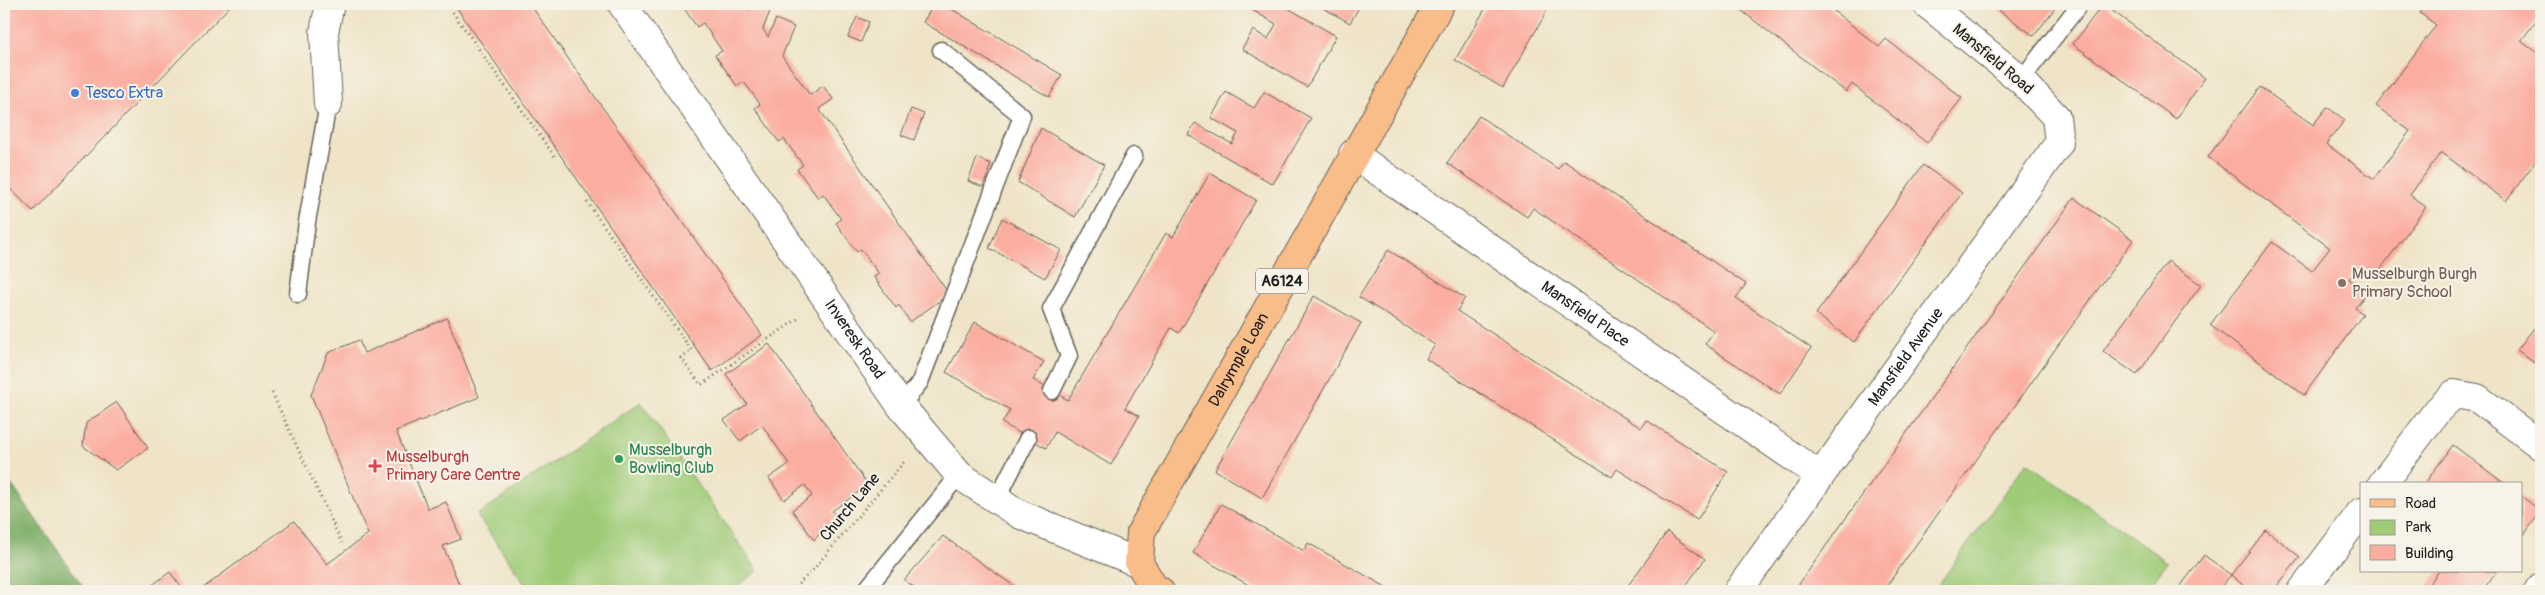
<svg xmlns="http://www.w3.org/2000/svg" width="2545" height="595" font-family="Pangolin,sans-serif">
	<rect width="100%" height="100%" fill="#f7f3e8"/>
	<filter id="ink" filterUnits="userSpaceOnUse"><feTurbulence type="fractalNoise" baseFrequency=".02" numOctaves="2"/><feDisplacementMap in="SourceGraphic" scale="10" xChannelSelector="R" yChannelSelector="G"/><feConvolveMatrix kernelMatrix="1 2 1 2 8 2 1 2 1" color-interpolation-filters="sRGB"/></filter>
	<filter id="wash" filterUnits="userSpaceOnUse"><feTurbulence type="fractalNoise" baseFrequency=".0096" numOctaves="4" result="noise"/><feDisplacementMap in="SourceGraphic" scale="20" xChannelSelector="R" yChannelSelector="G"/><feGaussianBlur stdDeviation="1.12" result="paint"/><feColorMatrix in="noise" values="0 0 0 0 0 0 0 0 0 0 0 0 0 0 0 0 0 1.4 0 .05"/><feComposite in="paint" operator="in"/></filter>
	<g filter="url(#wash)">
		<rect width="100%" height="100%" fill="#efe4c7"/>
		<g fill="#9fcb77" stroke="#5e744a">
			<polygon points="641,402 758,571 730,591 530,591 477,515"/>
			<polygon points="2027,462 2167,562 2146,591 1934,591"/>
		</g>
		<polygon fill="#7faf68" stroke="#4e6642" points="4,474 86,591 4,591"/>
		<g id="blocks">
			<g fill="#fbada0">
				<polygon points="4,4 232,4 33,211 4,183"/>
				<polygon points="454,4 530,4 762,335 712,371"/>
				<polygon points="681,4 745,4 749,10 752,4 773,4 763,29 768,37 776,19 794,27 782,56 810,95 823,86 833,99 819,109 949,294 910,322 899,305 896,308 874,277 879,274 861,249 857,252 836,223 841,219 823,194 818,198 797,169 803,165 784,139 779,142 755,108 760,104 744,82 737,86 715,55 722,51 703,23 697,27"/>
				<polygon points="934,4 943,4 1062,75 1049,97 923,22"/>
				<polygon points="1242,4 1281,4 1336,36 1307,87 1242,49 1253,30 1268,39 1276,24"/>
				<polygon points="1316,4 1361,4 1350,23"/>
				<polygon points="1488,4 1551,4 1503,88 1455,60"/>
				<polygon points="1733,4 1825,4 1879,47 1886,39 1962,98 1927,143 1852,84 1846,92"/>
				<polygon points="1990,4 2058,4 2034,36"/>
				<polygon points="2103,4 2205,78 2176,119 2073,44"/>
				<polygon points="2427,4 2541,4 2541,14 2521,41 2541,56 2541,154 2506,201 2441,152 2410,195 2426,207 2374,278 2358,267 2349,279 2367,293 2355,308 2363,314 2304,395 2210,325 2272,242 2312,271 2330,248 2208,157 2260,87 2313,125 2327,107 2345,120 2326,144 2374,179 2410,131 2376,106 2436,25 2420,13"/>
				<polygon points="857,17 869,22 861,42 848,37"/>
				<polygon points="1226,92 1254,108 1264,92 1311,118 1273,184 1188,135 1195,123 1232,144 1238,133 1211,118"/>
				<polygon points="911,109 924,114 914,140 901,135"/>
				<polygon points="1479,116 1558,169 1564,161 1746,284 1736,298 1811,348 1780,394 1705,344 1714,331 1533,208 1527,217 1447,163"/>
				<polygon points="1041,128 1104,165 1075,217 1018,182"/>
				<polygon points="977,158 991,164 983,187 968,181"/>
				<polygon points="1923,165 1962,193 1854,342 1816,314"/>
				<polygon points="1210,173 1256,200 1179,333 1171,328 1125,408 1139,416 1111,465 1055,432 1046,448 1002,423 1010,410 946,372 975,322 1044,362 1033,380 1068,400 1166,233 1173,237"/>
				<polygon points="2074,198 2133,240 1883,591 1794,591"/>
				<polygon points="1002,218 1061,250 1045,278 989,248"/>
				<polygon points="1388,250 1465,298 1457,311 1641,428 1646,420 1728,472 1697,520 1617,469 1612,477 1426,359 1435,345 1359,297"/>
				<polygon points="2168,261 2201,285 2137,375 2103,351"/>
				<polygon points="1314,296 1361,323 1262,498 1215,470"/>
				<polygon points="447,318 479,397 396,431 428,509 446,502 461,539 443,546 462,591 199,591 294,521 327,564 368,534 311,395 328,353 359,340 364,353"/>
				<polygon points="2541,319 2541,368 2517,350"/>
				<polygon points="769,344 868,485 832,511 836,516 814,540 792,510 812,496 805,485 784,500 769,478 789,464 762,425 740,441 724,420 747,404 726,374"/>
				<polygon points="117,402 148,448 116,470 83,446 86,423"/>
				<polygon points="2453,445 2505,484 2429,484 2426,482"/>
				<polygon points="2521,496 2541,511 2521,539"/>
				<polygon points="1221,504 1304,551 1308,543 1393,591 1259,591 1193,553"/>
				<polygon points="2266,530 2300,557 2273,591 2250,591 2231,575 2218,591 2177,591 2204,555 2231,575"/>
				<polygon points="1667,532 1705,559 1682,591 1624,591"/>
				<polygon points="943,536 1021,591 920,591 904,580"/>
				<polygon points="2439,571 2497,571 2482,591 2424,591"/>
				<polygon points="170,572 184,591 144,591"/>
			</g>
		</g>
	</g>
	<g filter="url(#ink)">
		<use href="#blocks" fill-opacity="0" stroke="#666258" stroke-width="1"/>
		<g fill="none" stroke-linecap="round" stroke-linejoin="round">
			<defs>
				<g id="lane">
					<polyline points="2021,80 2080,4"/>
					<polyline points="298,294 307,222 328,104"/>
					<polyline points="1052,391 1069,356 1051,309 1134,156"/>
					<polyline points="901,406 920,382 1022,116 941,50"/>
					<polyline points="996,501 1028,438"/>
					<polyline points="865,591 959,475"/>
				</g>
				<g id="street">
					<path id="s1" d="M622,4L901,406L959,475L1019,514L1139,563"/>
					<polyline points="328,104 324,32 330,4"/>
					<path id="s2" d="M1353,154L1819,475"/>
					<polyline points="2382,484 2437,411 2454,394 2477,398 2541,446"/>
					<path id="s3" d="M1738,591L2059,143L2056,117L2021,80L1927,4"/>
					<polyline points="2302,591 2361,512"/>
					<polyline points="2538,591 2541,587"/>
				</g>
				<g id="primary">
					<path id="s4" d="M1160,591L1155,589L1139,563L1141,532L1440,4"/>
				</g>
			</defs>
			<use href="#lane" stroke="#666258" stroke-width="19"/>
			<use href="#street" stroke="#666258" stroke-width="30"/>
			<use href="#primary" stroke="#666258" stroke-width="30"/>
			<g stroke="#666258" stroke-width="3" stroke-dasharray="1 4" stroke-linecap="butt">
				<polyline points="431,4 435,10 444,4"/>
				<polyline points="447,4 555,157"/>
				<polyline points="587,202 692,351 681,358 701,385 799,318"/>
				<polyline points="272,393 342,543"/>
				<polyline points="791,591 812,571 904,462"/>
			</g>
			<use href="#lane" stroke="#fff" stroke-width="16"/>
			<use href="#street" stroke="#fff" stroke-width="28"/>
			<use href="#primary" stroke="#f8bd89" stroke-width="28"/>
		</g>
	</g>
	<circle fill="#3f7fe0" stroke="#f7f3e8" stroke-width="2" cx="75" cy="93" r="5"/>
	<circle fill="#8d6e63" stroke="#f7f3e8" stroke-width="2" cx="2342" cy="283" r="5"/>
	<circle fill="#2e9e5b" stroke="#f7f3e8" stroke-width="2" cx="619" cy="459" r="5"/>
	<path fill="#e0444e" stroke="#f7f3e8" stroke-width="2" d="M372.5 458.5h5v5h5v5h-5v5h-5v-5h-5v-5h5z"/>
	<g text-anchor="middle" dominant-baseline="central" stroke-width="4" stroke-linejoin="round" paint-order="stroke">
		<rect fill="#f7f3e8" stroke="#5e5c59" stroke-width="1" x="1256" y="268.5" width="52" height="25" rx="4"/>
		<g font-size="15" font-weight="bold" fill="#1c1c1c">
			<text x="1282" y="281">A6124</text>
		</g>
		<g font-size="16" fill="#1c1c1c" stroke="#f7f3e8">
			<text transform="translate(1993 59) rotate(40)">Mansfield Road</text>
			<text stroke="none"><textPath href="#s2" startOffset="282">Mansfield Place</textPath></text>
			<text stroke="none"><textPath href="#s1" startOffset="408">Inveresk Road</textPath></text>
			<text stroke="none"><textPath href="#s3" startOffset="288">Mansfield Avenue</textPath></text>
			<text stroke="none"><textPath href="#s4" startOffset="265">Dalrymple Loan</textPath></text>
			<text transform="translate(850 507) rotate(-50)">Church Lane</text>
		</g>
		<g font-size="16" fill="#366cbe" stroke="#f7f3e8" text-anchor="start">
			<text x="85" y="93">Tesco Extra</text>
		</g>
		<g font-size="16" fill="#785e54" stroke="#f7f3e8" text-anchor="start">
			<text x="2352" y="274">Musselburgh Burgh<tspan x="2352" dy="18">Primary School</tspan></text>
		</g>
		<g font-size="16" fill="#27864d" stroke="#f7f3e8" text-anchor="start">
			<text x="629" y="450">Musselburgh<tspan x="629" dy="18">Bowling Club</tspan></text>
		</g>
		<g font-size="16" fill="#be3a42" stroke="#f7f3e8" text-anchor="start">
			<text x="386" y="457">Musselburgh<tspan x="386" dy="18">Primary Care Centre</tspan></text>
		</g>
	</g>
	<rect width="2545" height="595" fill="none" stroke="#f7f3e8" stroke-width="20"/>
	<rect x="2360" y="482" width="162" height="90" fill="#f7f3e8" stroke="#9f9d96"/>
	<rect x="2370" y="499" width="25" height="8" fill="#f8bd89" stroke="#9f9d96"/>
	<text x="2405" y="508" font-size="15" fill="#1c1c1c">Road</text>
	<rect x="2370" y="520" width="25" height="15" fill="#9fcb77" stroke="#9f9d96"/>
	<text x="2405" y="532" font-size="15" fill="#1c1c1c">Park</text>
	<rect x="2370" y="545" width="25" height="15" fill="#fbada0" stroke="#9f9d96"/>
	<text x="2405" y="558" font-size="15" fill="#1c1c1c">Building</text>
</svg>
